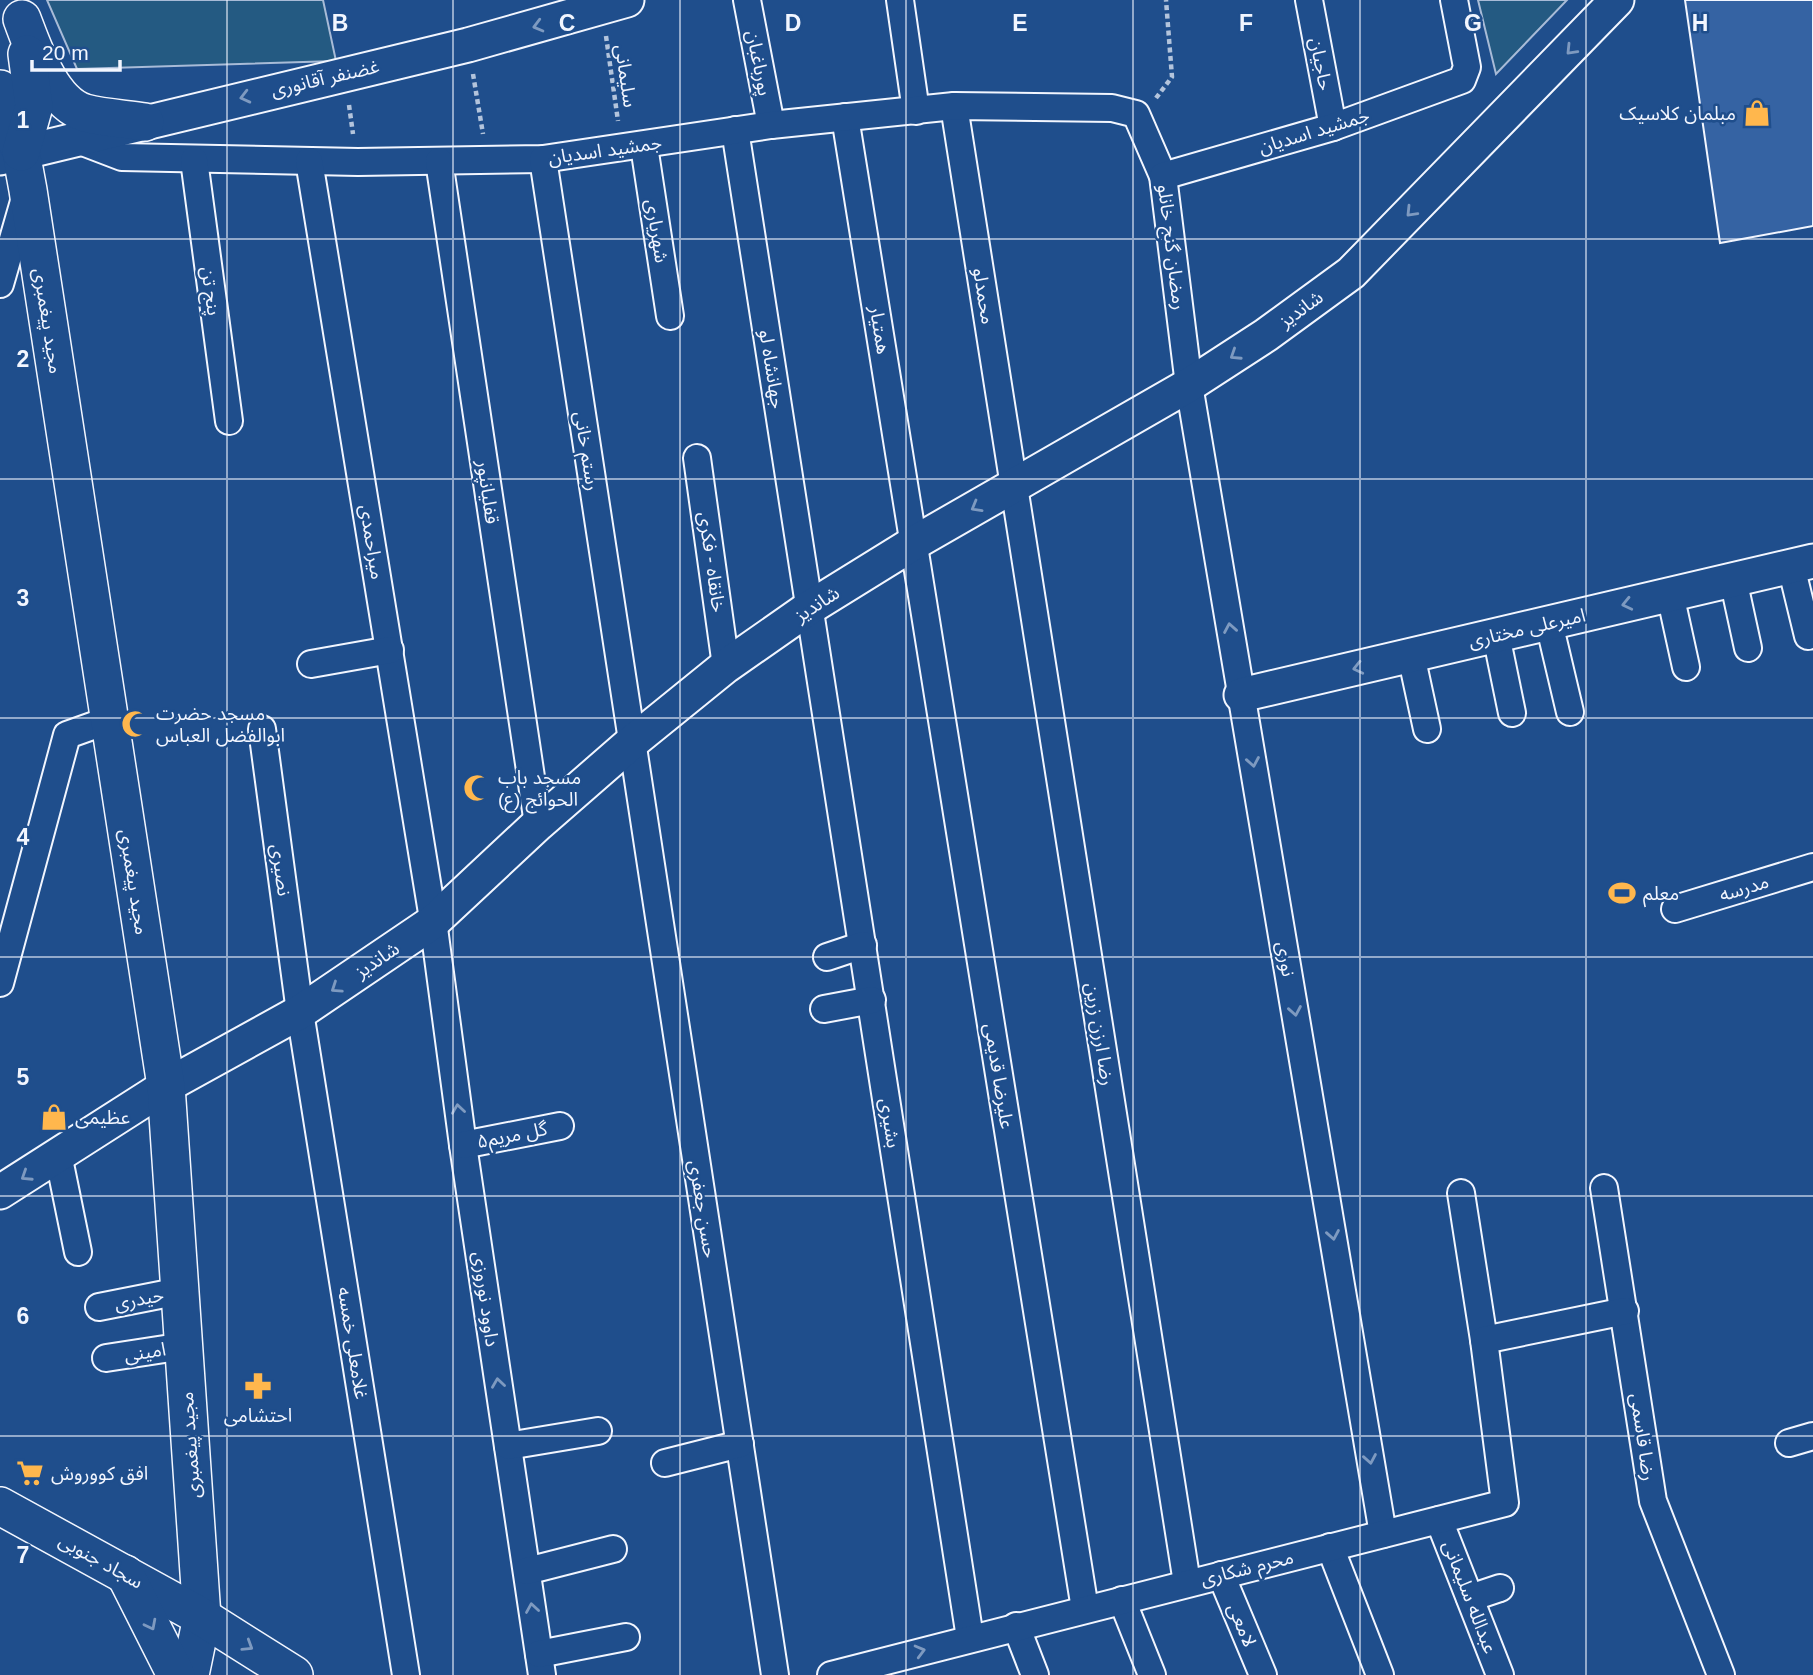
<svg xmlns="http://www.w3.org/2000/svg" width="1813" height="1675" font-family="Arial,'Noto Sans Arabic',sans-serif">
	<rect width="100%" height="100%" fill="#1f4e8c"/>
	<g fill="#245a82" stroke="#a8bbd7" stroke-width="2">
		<polygon points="47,0 323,0 336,61 77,69"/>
		<polygon points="1478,0 1567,0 1496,74"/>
	</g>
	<polygon fill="#3563a3" stroke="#f2f6ff" stroke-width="2" points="1685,0 1813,0 1813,226 1720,243"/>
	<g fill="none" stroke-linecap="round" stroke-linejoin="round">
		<defs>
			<g id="minor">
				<polyline points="747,0 771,125"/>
				<polyline points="900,0 916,111"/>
				<polyline points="1309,0 1333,127"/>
				<polyline points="954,106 1187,1583"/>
				<polyline points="845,117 1085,1609"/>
				<polyline points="735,130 970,1638"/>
				<polyline points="75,139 122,157 358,162 543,159 771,125 954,106 1112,108 1136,114 1163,176 1189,385 1383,1534"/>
				<polyline points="644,146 670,316"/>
				<polyline points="543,159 775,1675"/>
				<polyline points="194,160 229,421"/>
				<polyline points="309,161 432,913 463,1145 542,1675"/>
				<polyline points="439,161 538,824"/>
				<polyline points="1163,176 1333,127 1462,80 1467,67 1454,0"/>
				<polyline points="0,284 25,198"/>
				<polyline points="697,458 726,666"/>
				<polyline points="1791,566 1808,636"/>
				<polyline points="1733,579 1748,648"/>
				<polyline points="1670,594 1686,667"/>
				<polyline points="1549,623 1570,712"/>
				<polyline points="1496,635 1512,713"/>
				<polyline points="1411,655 1427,729"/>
				<polyline points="311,664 390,650"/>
				<polyline points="262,729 300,1012 406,1675"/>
				<polyline points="1675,909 1813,867"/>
				<polyline points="827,957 863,945"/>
				<polyline points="0,983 67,735 109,720"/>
				<polyline points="824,1009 872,1000"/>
				<polyline points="463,1145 560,1126"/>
				<polyline points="58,1154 78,1252"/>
				<polyline points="1604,1188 1653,1501 1721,1675"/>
				<polyline points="1461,1193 1484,1340"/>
				<polyline points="99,1307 180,1291"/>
				<polyline points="106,1358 184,1346"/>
				<polyline points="1789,1443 1813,1436"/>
				<polyline points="508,1446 598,1431"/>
				<polyline points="665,1463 740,1444"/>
				<polyline points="1439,1520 1500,1675"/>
				<polyline points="1330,1547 1380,1675"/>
				<polyline points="527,1571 613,1549"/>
				<polyline points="1221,1575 1263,1675"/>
				<polyline points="1470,1598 1500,1588"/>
				<polyline points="1122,1600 1152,1675"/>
				<polyline points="1016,1626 1035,1675"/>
				<polyline points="539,1654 626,1637"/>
				<polyline points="831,1675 1505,1503 1484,1340 1625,1311"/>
			</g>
			<g id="tertiary">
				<polyline points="0,158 468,45 627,0"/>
				<polyline points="1241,695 1813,561"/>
				<polyline points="0,1192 166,1086 300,1012 433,922 538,824 631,743 726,666 809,608 914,543 1189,385 1266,335 1351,273 1617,0"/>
			</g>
			<g id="secondary">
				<path d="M22,19C33,48 51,103 85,113C104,118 126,119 145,122"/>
				<polyline points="0,89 3,109 21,152 28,190 166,1086 202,1617 190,1675"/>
				<polyline points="21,152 34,106 27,54"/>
				<polyline points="0,1506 202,1617 294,1675"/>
				<polyline points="125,1574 176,1675"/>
			</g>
		</defs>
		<use href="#minor" stroke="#f2f6ff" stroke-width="30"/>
		<use href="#tertiary" stroke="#f2f6ff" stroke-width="37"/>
		<use href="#secondary" stroke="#f2f6ff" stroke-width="40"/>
		<g stroke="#b3c4dc" stroke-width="4.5" stroke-dasharray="5 3.5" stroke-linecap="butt">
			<polyline points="606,36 618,121"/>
			<polyline points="473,74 483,134"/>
			<polyline points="1156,98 1172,77 1166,0"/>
			<polyline points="349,105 353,134"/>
		</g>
		<use href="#minor" stroke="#1f4e8c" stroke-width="26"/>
		<use href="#tertiary" stroke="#1f4e8c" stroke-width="33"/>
		<use href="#secondary" stroke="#1f4e8c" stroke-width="37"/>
	</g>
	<defs><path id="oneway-chevron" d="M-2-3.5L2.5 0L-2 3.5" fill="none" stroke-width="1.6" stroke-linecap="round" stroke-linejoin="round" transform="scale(1.75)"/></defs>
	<g stroke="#7e9ac0">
		<use href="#oneway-chevron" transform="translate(538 26) rotate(165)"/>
		<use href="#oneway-chevron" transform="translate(1571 50) rotate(134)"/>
		<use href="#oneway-chevron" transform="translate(245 97) rotate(166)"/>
		<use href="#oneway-chevron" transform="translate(1411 212) rotate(134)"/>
		<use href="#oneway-chevron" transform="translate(1235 355) rotate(147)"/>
		<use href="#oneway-chevron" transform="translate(976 507) rotate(150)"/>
		<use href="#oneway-chevron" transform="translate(1627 604) rotate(167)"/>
		<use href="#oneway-chevron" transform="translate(1230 628) rotate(-100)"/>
		<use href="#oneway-chevron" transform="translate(1358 668) rotate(167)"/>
		<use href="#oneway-chevron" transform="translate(1253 762) rotate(80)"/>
		<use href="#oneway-chevron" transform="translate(336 988) rotate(146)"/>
		<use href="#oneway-chevron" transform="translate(1295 1011) rotate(80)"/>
		<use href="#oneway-chevron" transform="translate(458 1109) rotate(-98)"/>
		<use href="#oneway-chevron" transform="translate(26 1176) rotate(147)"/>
		<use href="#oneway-chevron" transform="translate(1333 1235) rotate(80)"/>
		<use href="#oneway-chevron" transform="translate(498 1383) rotate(-98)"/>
		<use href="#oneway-chevron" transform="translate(1370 1459) rotate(80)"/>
		<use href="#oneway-chevron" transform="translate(532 1608) rotate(-99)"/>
		<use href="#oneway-chevron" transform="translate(151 1625) rotate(63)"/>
		<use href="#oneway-chevron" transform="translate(248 1646) rotate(32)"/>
		<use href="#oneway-chevron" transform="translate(920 1651) rotate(-15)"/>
	</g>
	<path fill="none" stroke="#f2f6ff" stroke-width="2" stroke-opacity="0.55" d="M227,0V1675M453,0V1675M680,0V1675M906,0V1675M1133,0V1675M1360,0V1675M1586,0V1675M0,239H1813M0,479H1813M0,718H1813M0,957H1813M0,1196H1813M0,1436H1813"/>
	<defs>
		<symbol id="shop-bare" viewBox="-9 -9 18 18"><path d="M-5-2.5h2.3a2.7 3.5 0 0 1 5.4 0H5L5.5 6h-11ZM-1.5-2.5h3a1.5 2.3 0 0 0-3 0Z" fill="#ffb74d" stroke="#1f4e8c" stroke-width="2.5" paint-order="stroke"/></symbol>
		<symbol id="mosque-bare" viewBox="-9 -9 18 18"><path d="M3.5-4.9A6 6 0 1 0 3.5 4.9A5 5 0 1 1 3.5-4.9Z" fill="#ffb74d" stroke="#1f4e8c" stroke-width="2.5" paint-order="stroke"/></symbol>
		<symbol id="stadium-bare" viewBox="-9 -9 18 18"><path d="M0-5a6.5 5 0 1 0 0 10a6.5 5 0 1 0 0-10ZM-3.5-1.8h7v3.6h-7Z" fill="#ffb74d" stroke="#1f4e8c" stroke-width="2.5" paint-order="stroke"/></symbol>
		<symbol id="pharmacy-bare" viewBox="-9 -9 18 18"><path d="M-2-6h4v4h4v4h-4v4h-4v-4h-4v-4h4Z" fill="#ffb74d" stroke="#1f4e8c" stroke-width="2.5" paint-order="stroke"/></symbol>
		<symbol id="supermarket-bare" viewBox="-9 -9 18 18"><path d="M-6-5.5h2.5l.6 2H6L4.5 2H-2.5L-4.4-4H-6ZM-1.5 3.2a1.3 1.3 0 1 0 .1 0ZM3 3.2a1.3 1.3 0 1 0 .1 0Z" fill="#ffb74d" stroke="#1f4e8c" stroke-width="2.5" paint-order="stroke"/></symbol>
	</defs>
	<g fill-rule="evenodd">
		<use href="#shop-bare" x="1738" y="94" width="38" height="38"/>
		<use href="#mosque-bare" x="116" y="705" width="38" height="38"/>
		<use href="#mosque-bare" x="458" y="769" width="38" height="38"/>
		<use href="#stadium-bare" x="1603" y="874" width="38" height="38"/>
		<use href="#shop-bare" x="35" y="1098" width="38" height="38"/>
		<use href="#pharmacy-bare" x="239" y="1367" width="38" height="38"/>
		<use href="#supermarket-bare" x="11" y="1454" width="38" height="38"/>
	</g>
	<g text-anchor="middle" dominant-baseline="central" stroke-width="5" stroke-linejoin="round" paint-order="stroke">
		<g font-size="19" fill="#f2f6ff" stroke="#1f4e8c">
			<text transform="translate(759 63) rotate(79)">پورباغبان</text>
			<text transform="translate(1321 64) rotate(79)">حاجیان</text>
			<text transform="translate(626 76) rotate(82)">سلیمانی</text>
			<text transform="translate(325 78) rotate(-13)">غضنفر آقانوری</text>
			<text transform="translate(1314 131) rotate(-17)">جمشید اسدیان</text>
			<text transform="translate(605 150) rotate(-8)">جمشید اسدیان</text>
			<text transform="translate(657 231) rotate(81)">شهریاری</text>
			<text transform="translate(1172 247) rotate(83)">رمضان گنج خانلو</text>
			<text transform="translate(211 291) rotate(82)">پنج تن</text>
			<text transform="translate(984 296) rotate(81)">محمدلو</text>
			<text transform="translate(1301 309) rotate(-36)">شاندیز</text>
			<text transform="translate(48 321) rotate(81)">مجید پیغمبری</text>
			<text transform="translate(880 330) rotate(81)">همتیار</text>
			<text transform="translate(772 369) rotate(81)">جهانشاه لو</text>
			<text transform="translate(587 451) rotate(81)">رستم خانی</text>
			<text transform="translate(488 492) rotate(82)">قفلیانپور</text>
			<text transform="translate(372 542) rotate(81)">میراحمدی</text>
			<text transform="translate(712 562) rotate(82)">خانقاه - فکری</text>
			<text transform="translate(817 604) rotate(-33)">شاندیز</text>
			<text transform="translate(1527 628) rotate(-13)">امیرعلی مختاری</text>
			<text transform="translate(281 870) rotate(82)">نصیری</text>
			<text transform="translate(134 882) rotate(81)">مجید پیغمبری</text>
			<text transform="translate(1744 888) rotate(-17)">مدرسه</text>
			<text transform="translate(1286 959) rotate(80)">نوری</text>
			<text transform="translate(377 960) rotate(-34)">شاندیز</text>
			<text transform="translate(1100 1034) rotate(81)">رضا ارزن زرین</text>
			<text transform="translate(999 1076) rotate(81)">علیرضا قدیمی</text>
			<text transform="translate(890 1123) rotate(81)">بشیری</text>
			<text transform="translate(512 1135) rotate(-11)">گل مریم۵</text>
			<text transform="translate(703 1209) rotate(81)">حسن جعفری</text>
			<text transform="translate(139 1299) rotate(-11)">حیدری</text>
			<text transform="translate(486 1299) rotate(82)">داوود نوروزی</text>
			<text transform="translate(353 1343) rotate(81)">غلامعلی خمسه</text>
			<text transform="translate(145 1352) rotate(-9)">امینی</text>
			<text transform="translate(1643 1437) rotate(82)">رضا قاسمی</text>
			<text transform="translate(190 1445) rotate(-94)">مجید پیغمبری</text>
			<text transform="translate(101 1561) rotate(29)">سجاد جنوبی</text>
			<text transform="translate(1247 1568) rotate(-14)">محرم شکاری</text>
			<text transform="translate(1470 1597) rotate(69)">عبدالله سلیمانی</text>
			<text transform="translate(1242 1625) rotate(67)">لامعی</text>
		</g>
		<g font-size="19" fill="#f2f6ff" stroke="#1f4e8c" text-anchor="start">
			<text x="1736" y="113" text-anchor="end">مبلمان کلاسیک</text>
			<text x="156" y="713">مسجد حضرت<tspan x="156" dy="22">ابوالفضل العباس</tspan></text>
			<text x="498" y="777">مسجد باب<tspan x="498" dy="22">الحوائج (ع)</tspan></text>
			<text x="1643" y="893">معلم</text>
			<text x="75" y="1117">عظیمی</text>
			<text x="258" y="1415" text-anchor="middle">احتشامی</text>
			<text x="51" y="1473">افق کووروش</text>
		</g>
	</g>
	<g font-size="23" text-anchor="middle" font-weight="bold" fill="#f2f6ff" stroke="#1f4e8c" stroke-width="5" stroke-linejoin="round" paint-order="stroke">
		<text x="340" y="31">B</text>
		<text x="567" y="31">C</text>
		<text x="793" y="31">D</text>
		<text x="1020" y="31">E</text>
		<text x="1246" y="31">F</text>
		<text x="1473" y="31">G</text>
		<text x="1700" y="31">H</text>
		<text x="23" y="128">1</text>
		<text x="23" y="367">2</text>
		<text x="23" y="606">3</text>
		<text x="23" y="845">4</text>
		<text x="23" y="1085">5</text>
		<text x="23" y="1324">6</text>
		<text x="23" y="1563">7</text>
	</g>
	<path d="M32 60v10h88v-10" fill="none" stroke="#f2f6ff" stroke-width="3.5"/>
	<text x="42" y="60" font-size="21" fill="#f2f6ff" stroke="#1f4e8c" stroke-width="5" paint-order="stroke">20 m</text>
</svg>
